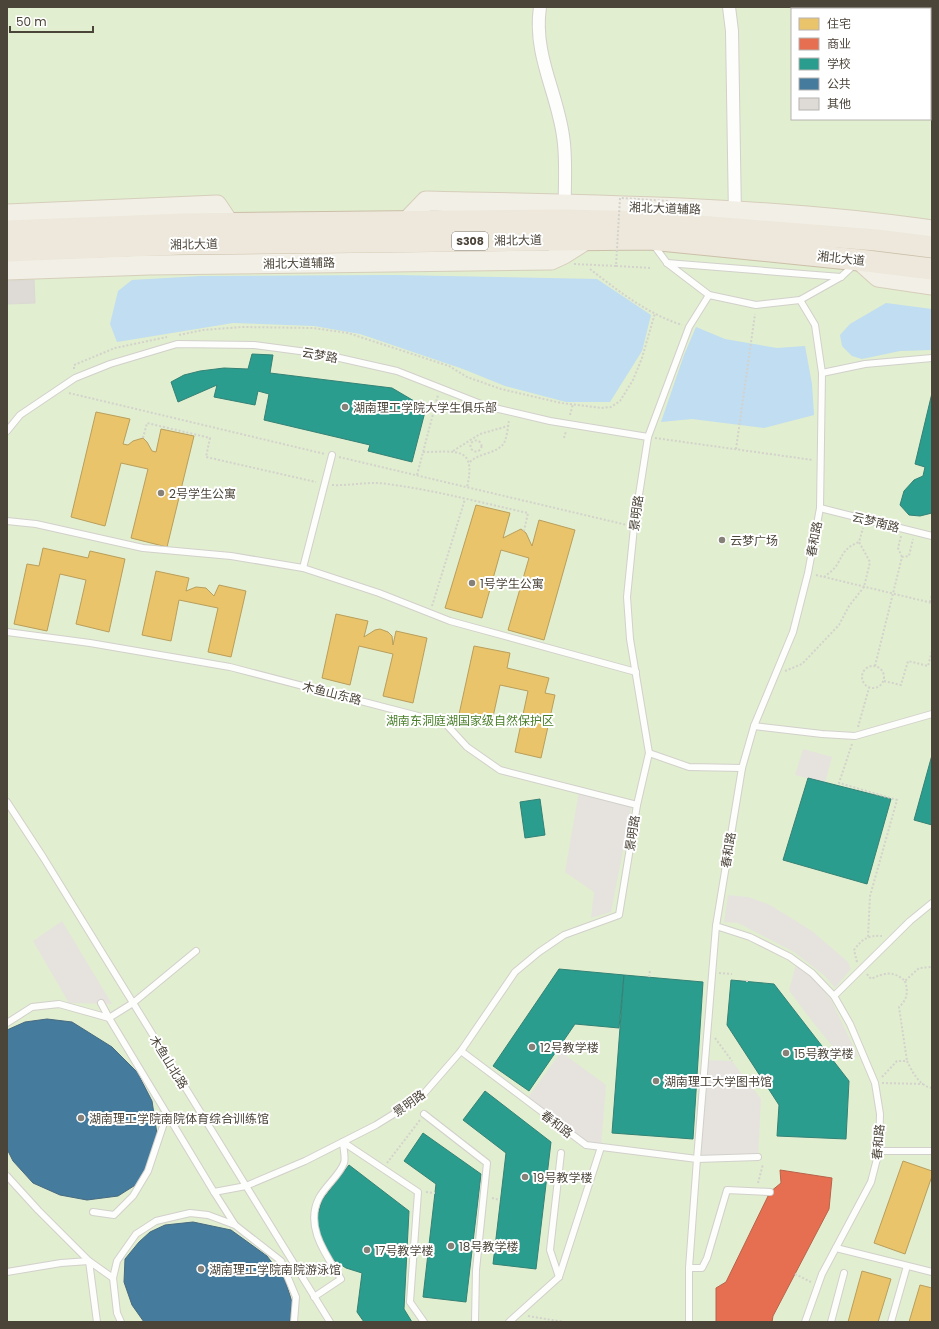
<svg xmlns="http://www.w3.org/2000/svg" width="939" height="1329" font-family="Poppins,'Noto Sans SC',sans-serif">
	<rect width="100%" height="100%" fill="#f4f2ee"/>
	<path fill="#e1eecf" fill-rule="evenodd" d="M7,7H932V1322H7ZM792,9H930V119H792Z"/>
	<g fill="#e6e3df">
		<polygon points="803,749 832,757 825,783 795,775"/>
		<polygon points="579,791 632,804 611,912 591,918 594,892 565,872"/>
		<polygon points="728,895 748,897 770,905 812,931 848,962 851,969 835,988 825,976 794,952 738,923 724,922"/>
		<polygon points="62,921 112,1004 69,1003 33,941"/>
		<polygon points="796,965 812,977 831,1000 858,1056 844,1061 805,1012 789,990"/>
		<polygon points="561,1052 606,1085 601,1147 586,1145 526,1100"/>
		<polygon points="705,1060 732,1061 761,1099 758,1157 698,1159"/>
	</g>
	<g fill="#c0ddf1">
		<polygon points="394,275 597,279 651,315 642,351 610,402 566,402 505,386 463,369 360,334 314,326 233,323 117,342 110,324 118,291 132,280 201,276"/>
		<polygon points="886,303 932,309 932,350 900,351 862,359 852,356 842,346 840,335 850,324"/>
		<polygon points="696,327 725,339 777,348 805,346 812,384 814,415 764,428 692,419 661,422 684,355"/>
	</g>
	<g fill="#e9c46a" stroke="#ba9e5b">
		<polygon points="96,412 130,419 123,444 128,445 133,441 143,438 147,442 152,451 156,452 161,429 194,436 167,547 131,538 148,469 121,463 105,526 71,517"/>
		<polygon points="476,505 510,513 503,538 521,529 526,533 532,546 539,520 575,530 544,640 508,630 529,558 501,550 482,618 445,608"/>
		<polygon points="43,548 88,558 90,551 125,559 109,632 76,624 86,580 60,574 47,631 14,624 27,564 39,566"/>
		<polygon points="156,571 189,578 186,591 196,587 206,588 214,596 219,585 246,591 231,657 208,652 218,608 179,600 171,641 142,635"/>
		<polygon points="336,614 368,621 364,637 375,630 380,629 388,632 392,636 393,645 396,631 427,638 413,703 383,696 393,654 359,646 350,685 322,678"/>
		<polygon points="474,646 510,653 507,668 549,678 545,693 555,695 541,758 515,752 528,691 500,685 491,726 458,719"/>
		<polygon points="903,1161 932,1171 932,1176 905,1254 874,1243"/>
		<polygon points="862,1271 891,1279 878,1322 848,1322"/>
		<polygon points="920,1285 932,1288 932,1322 909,1322"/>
	</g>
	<polygon fill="#e76f51" stroke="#b8624a" points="780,1170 832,1178 829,1209 773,1316 772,1322 716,1322 716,1288 726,1282 770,1192 781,1183"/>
	<g fill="#2a9d8f" stroke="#348275">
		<polygon points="252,354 273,355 270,373 392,388 426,408 412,462 368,451 370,445 264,420 269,394 258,391 255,405 214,397 217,385 178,402 171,382 184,375 200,371 224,368 248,369"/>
		<polygon points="932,393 932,513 920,516 909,515 900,505 904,491 914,480 923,476 925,467 915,464"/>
		<polygon points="932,755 932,825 914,820"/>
		<polygon points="808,778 891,799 867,884 783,860"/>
		<polygon points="540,799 545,835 525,838 520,802"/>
		<polygon points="559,969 624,975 619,1028 575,1024 529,1091 493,1066"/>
		<polygon points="624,975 703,982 693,1139 612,1133"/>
		<polygon points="731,980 774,984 849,1081 846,1139 777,1136 779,1105 727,1025"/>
		<polygon points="485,1091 551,1142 536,1269 493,1264 506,1153 463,1120"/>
		<polygon points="423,1133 481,1174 466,1302 423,1297 436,1184 404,1161"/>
		<polygon points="349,1165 409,1211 404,1309 412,1322 364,1322 357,1312 362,1273 346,1268 332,1259 321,1240 316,1222 322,1200"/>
	</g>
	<g fill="#457b9d" stroke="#476a7f">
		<polygon points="47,1019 72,1022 112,1047 137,1072 152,1101 157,1134 151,1158 137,1184 118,1196 87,1200 60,1195 33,1183 13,1161 7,1149 7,1030 25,1022"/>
		<polygon points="193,1222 231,1230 267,1256 285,1280 292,1302 290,1322 144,1322 132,1305 124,1282 125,1259 139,1242 150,1232 165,1225"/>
	</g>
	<polygon fill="#dedbd6" stroke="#dcd9d4" points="34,280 35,303 7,304 7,281"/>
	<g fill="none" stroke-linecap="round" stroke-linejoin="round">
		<defs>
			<g id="lane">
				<polyline points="653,244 667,263 709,295 756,305 800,300 841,277 855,264"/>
				<polyline points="667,263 841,277"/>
				<polyline points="800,300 815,325 822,373 820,508 808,573 793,632 754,726 742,768 716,926 750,937 790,957 812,973 834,996 850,1024 875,1083 880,1114 879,1151 871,1182 822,1274 805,1322"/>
				<polyline points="822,373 865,364 932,358"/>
				<polyline points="7,431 20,415 75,378 110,364 177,344 254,345 322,354 397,371 486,406 550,421 648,437"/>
				<polyline points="820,508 932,536"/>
				<polyline points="7,521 36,524 143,548 231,556 303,568 379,593 450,621 636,672"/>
				<polyline points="303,568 332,455"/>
				<polyline points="7,632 90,643 230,667 445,723 467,747 500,770 637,805"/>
				<polyline points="754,726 822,734 855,736 932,714"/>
				<polyline points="649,753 689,767 742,768"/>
				<polyline points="7,802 43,857 330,1322"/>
				<polyline points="716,926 697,1159 758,1157"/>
				<polyline points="196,951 133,1003 109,1018 214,1192"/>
				<polyline points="834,996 910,921 932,903"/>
				<polyline points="7,1023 32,1007 59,1004 109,1018 101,1003"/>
				<polyline points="461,1051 586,1145 697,1159 689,1268 689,1322"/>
				<polyline points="424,1114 487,1163 476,1270 475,1322"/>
				<polyline points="343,1142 418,1192 410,1302 424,1322"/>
				<polyline points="879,1151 932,1151"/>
				<polyline points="7,1176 38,1210 89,1261 97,1322"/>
				<polyline points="93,1212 114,1215 133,1196 148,1171 167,1114"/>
				<polyline points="235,1225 281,1261 296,1297 294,1322"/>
				<polyline points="836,1248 932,1272"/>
				<polyline points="689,1268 702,1268 707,1258 727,1190 770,1192"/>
				<polyline points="7,1272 61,1263 89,1261 113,1278 117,1261 136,1234 156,1221 190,1213 208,1215 235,1225 214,1192 246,1186 305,1161 376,1125 421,1097 461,1051 515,972 539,952 564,935 619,915 637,805 649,753 630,639 627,597 634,527 648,437 689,327 709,295"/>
				<polyline points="559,1277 550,1250 561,1153"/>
				<polyline points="113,1278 117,1313 121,1322"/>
				<path d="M314,1297L341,1279C327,1256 304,1227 319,1198C325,1186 339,1176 344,1163C346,1158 343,1148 343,1142"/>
				<polyline points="509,1322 559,1277 601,1147"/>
				<polyline points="831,1322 844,1273"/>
				<polyline points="891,1322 907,1266"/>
			</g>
			<g id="street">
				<path d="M540,7C533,54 557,92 563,136C567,160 564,186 565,210"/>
				<polyline points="729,7 732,31 735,217"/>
			</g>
			<g id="primary">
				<polyline points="7,214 217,205 229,223"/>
				<path d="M406,222L426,201C595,205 764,206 932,230"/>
				<polyline points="859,260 878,277 932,285"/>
				<polyline points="7,270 149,265 551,260 564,254 586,240"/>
			</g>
			<g id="highway">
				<polyline points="7,231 184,224 565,220 648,222 876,240 932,247"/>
				<polyline points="7,251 181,244 650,239 859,260 932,269"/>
			</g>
		</defs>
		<use href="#lane" stroke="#d2d0cb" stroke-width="8"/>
		<use href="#street" stroke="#d2d0cb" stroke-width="14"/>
		<use href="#primary" stroke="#d6cebb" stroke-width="21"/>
		<use href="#highway" stroke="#ccbfa9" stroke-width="23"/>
		<g stroke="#d3d2cc" stroke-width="2" stroke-dasharray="2 2" stroke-linecap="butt">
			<polyline points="616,266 652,268"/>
			<path d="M590,269C618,291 648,314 682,325"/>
			<polyline points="179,335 203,330 242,327 313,328 348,333 449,366 467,377 501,389 561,403 601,408 611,407 620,401 633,380 642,358 655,313"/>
			<polyline points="74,369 74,365 115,348 167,337"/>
			<polyline points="69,393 325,454"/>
			<polyline points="570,415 573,404"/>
			<polyline points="143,438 147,423 210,438 206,457 316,482"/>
			<polyline points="564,438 566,431"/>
			<polyline points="655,438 813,460"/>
			<circle cx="476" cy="446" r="5.5"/>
			<polyline points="736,449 755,314"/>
			<polyline points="453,451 480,434 508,426"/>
			<path d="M423,452C455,452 477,445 467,487"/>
			<polyline points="339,457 627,525"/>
			<path d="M470,462C478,453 497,454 504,443C507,437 508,427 509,420"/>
			<polyline points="417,475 438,395"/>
			<path d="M332,485C351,486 368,481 387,484C435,490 482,503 528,513L524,531"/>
			<polyline points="901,536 898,548 902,557"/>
			<polyline points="816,575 932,603"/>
			<path d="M824,577C829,573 835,569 838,563C844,552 846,547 859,542"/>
			<polyline points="930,602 932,595"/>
			<polyline points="432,606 465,499"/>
			<circle cx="873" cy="677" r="11"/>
			<polyline points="875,666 902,557 909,556 913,539"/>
			<polyline points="785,671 802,664 839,625 849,606 864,587 870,562 859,542 863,528"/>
			<polyline points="884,681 901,685 908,661 928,666 932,651"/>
			<polyline points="858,727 869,688"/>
			<polyline points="852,744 839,783 897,800 870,896 868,937"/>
			<path d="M857,962L854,950C862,939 868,935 882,936"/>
			<polyline points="719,973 732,974"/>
			<path d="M867,974L871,979C884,973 893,970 905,981L919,968L932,967"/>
			<polyline points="649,977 650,970"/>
			<path d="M905,981C908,991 908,999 899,1007L907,1061"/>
			<polyline points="747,982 747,979"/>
			<polyline points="715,1038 732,1061"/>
			<path d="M882,1077L897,1061H907C912,1071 919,1086 932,1088"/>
			<polyline points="882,1083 923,1084"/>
			<polyline points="387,1163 420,1120"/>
			<polyline points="758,1183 763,1164"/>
			<polyline points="426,1192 435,1193"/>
			<polyline points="492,1198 500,1200"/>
			<polyline points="795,1274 811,1282"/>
			<polyline points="528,1316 564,1322"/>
		</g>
		<use href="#lane" stroke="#fdfdfc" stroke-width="6"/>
		<use href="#street" stroke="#fdfdfc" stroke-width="12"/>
		<use href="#primary" stroke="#f2efe6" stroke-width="19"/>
		<use href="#highway" stroke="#ede8db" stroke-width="21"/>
		<polyline stroke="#d3d2cc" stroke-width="2" stroke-dasharray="2 2" stroke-linecap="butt" points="574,264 616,266 620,198 668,201"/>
	</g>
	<g fill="#868178" stroke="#fff" stroke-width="1.5">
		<circle cx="345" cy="407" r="4"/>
		<circle cx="161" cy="493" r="4"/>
		<circle cx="722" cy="540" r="4"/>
		<circle cx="472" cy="583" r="4"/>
		<circle cx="532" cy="1047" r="4"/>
		<circle cx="786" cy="1053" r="4"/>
		<circle cx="656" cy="1081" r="4"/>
		<circle cx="81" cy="1118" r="4"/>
		<circle cx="525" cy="1177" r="4"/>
		<circle cx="451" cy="1246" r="4"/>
		<circle cx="367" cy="1250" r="4"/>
		<circle cx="201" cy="1269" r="4"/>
	</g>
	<g text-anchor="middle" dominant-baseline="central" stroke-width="4" stroke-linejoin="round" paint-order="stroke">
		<rect fill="#fff" stroke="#817c74" stroke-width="1" x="452" y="232" width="36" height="18" rx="3"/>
		<g font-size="11" font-weight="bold" fill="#4b4439">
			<text x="470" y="241">S308</text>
		</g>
		<g font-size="12" fill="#4b4439" stroke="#fff">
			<text transform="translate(665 208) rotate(2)">湘北大道辅路</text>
			<text transform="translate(518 240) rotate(-1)">湘北大道</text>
			<text transform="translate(194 244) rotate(-1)">湘北大道</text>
			<text transform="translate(841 258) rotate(6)">湘北大道</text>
			<text transform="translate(299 263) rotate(-1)">湘北大道辅路</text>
			<text transform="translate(320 355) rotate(10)">云梦路</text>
			<text transform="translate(636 513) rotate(-82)">景明路</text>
			<text transform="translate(876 522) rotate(14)">云梦南路</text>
			<text transform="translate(814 539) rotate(-79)">春和路</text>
			<text transform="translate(332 693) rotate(14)">木鱼山东路</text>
			<text transform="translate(632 833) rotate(-81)">景明路</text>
			<text transform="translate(728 850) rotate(-81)">春和路</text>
			<text transform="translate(169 1062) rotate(58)">木鱼山北路</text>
			<text transform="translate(409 1103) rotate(-35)">景明路</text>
			<text transform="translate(557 1124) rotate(37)">春和路</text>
			<text transform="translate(878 1142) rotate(-85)">春和路</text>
		</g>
		<g font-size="12" fill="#4b4439" stroke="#fff" text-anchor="start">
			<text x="353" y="407">湖南理工学院大学生俱乐部</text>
			<text x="169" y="493">2号学生公寓</text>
			<text x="730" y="540">云梦广场</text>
			<text x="480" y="583">1号学生公寓</text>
			<text x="540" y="1047">12号教学楼</text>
			<text x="794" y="1053">15号教学楼</text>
			<text x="664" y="1081">湖南理工大学图书馆</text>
			<text x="89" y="1118">湖南理工学院南院体育综合训练馆</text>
			<text x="533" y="1177">19号教学楼</text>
			<text x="459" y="1246">18号教学楼</text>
			<text x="375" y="1250">17号教学楼</text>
			<text x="209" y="1269">湖南理工学院南院游泳馆</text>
		</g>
		<g font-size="12" fill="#4a7f2a" stroke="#fff">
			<text x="470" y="720">湖南东洞庭湖国家级自然保护区</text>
		</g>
	</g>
	<rect width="939" height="1329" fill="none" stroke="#4b4439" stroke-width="16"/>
	<rect x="791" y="8" width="140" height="112" fill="#ffffff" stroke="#b7b4b0"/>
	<rect x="799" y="18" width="20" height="12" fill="#e9c46a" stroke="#b7b4b0"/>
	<text x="827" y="28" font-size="12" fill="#4b4439">住宅</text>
	<rect x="799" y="38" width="20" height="12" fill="#e76f51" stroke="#b7b4b0"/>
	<text x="827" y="48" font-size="12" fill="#4b4439">商业</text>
	<rect x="799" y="58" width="20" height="12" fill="#2a9d8f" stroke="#b7b4b0"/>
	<text x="827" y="68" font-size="12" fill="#4b4439">学校</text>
	<rect x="799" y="78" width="20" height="12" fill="#457b9d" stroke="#b7b4b0"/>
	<text x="827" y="88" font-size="12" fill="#4b4439">公共</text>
	<rect x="799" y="98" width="20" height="12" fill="#dedbd6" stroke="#b7b4b0"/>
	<text x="827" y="108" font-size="12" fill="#4b4439">其他</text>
	<path d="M10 26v6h83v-6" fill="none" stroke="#4b4439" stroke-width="2"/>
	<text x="16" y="26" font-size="12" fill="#4b4439" stroke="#ffffff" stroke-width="3" paint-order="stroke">50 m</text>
</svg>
